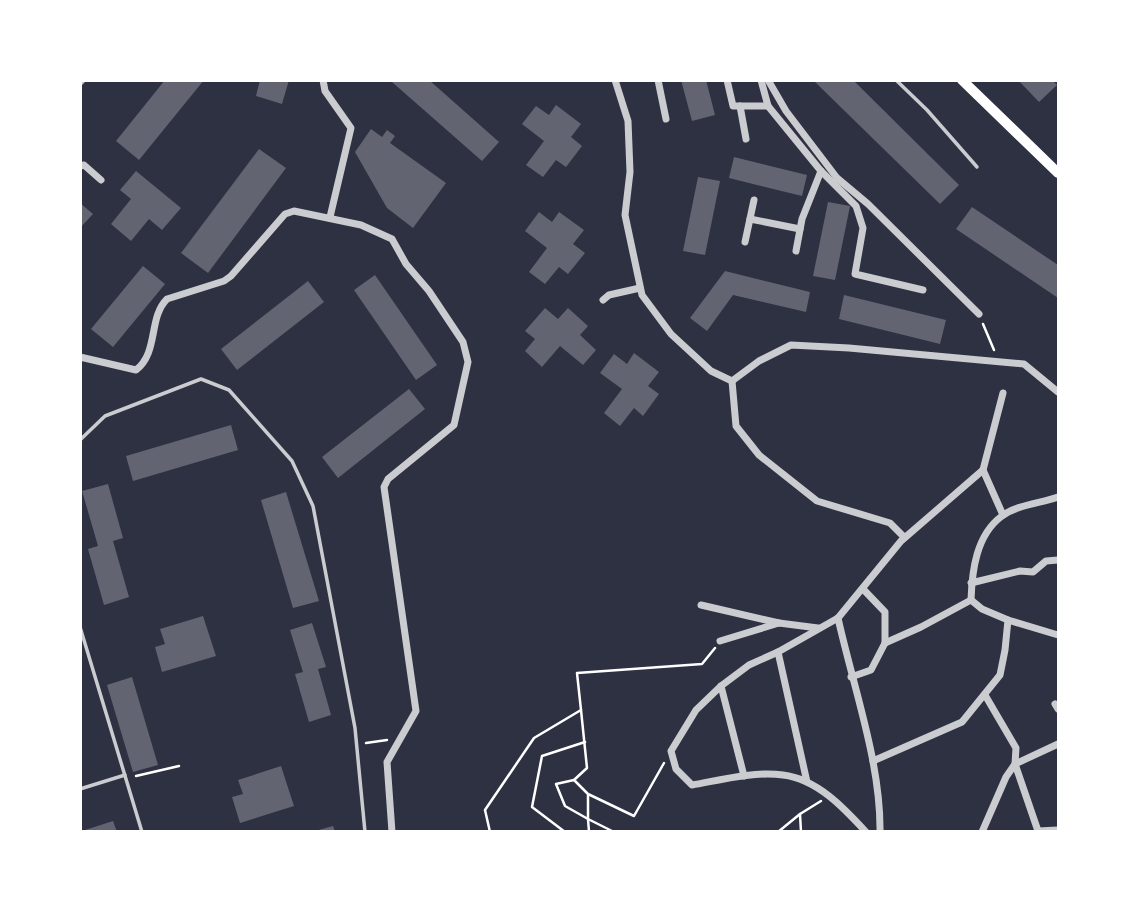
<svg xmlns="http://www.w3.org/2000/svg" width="1139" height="912" font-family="Karla,sans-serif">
	<rect width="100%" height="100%" fill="#2d3142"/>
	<g fill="#626471">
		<polygon points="165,80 204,80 139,160 116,141"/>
		<polygon points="260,80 289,80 282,104 256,96"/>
		<polygon points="394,80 429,80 499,142 482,161 392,82"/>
		<polygon points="681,80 706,80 715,115 692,121"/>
		<polygon points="813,80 853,80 959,185 940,204"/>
		<polygon points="1018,80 1052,80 1057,85 1039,102"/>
		<polygon points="556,105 581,124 571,137 582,146 566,167 556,160 543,177 526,165 544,141 522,124 536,106 549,115"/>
		<polygon points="371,129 382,137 387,130 395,136 390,143 446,183 413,228 387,208 355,152"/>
		<polygon points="259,149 286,168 208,273 181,253"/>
		<polygon points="734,157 807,175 802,196 729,178"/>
		<polygon points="136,171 181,208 162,230 149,219 131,241 111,224 131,199 120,190"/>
		<polygon points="698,177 720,181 705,255 683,251"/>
		<polygon points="828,202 850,206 835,280 813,276"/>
		<polygon points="80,203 93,214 80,228"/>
		<polygon points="972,207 1058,265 1058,298 956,229"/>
		<polygon points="539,212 552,222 559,212 584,230 573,244 585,253 568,274 559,267 545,284 529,272 547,248 525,231"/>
		<polygon points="143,266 165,284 113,347 91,329"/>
		<polygon points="725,271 810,292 806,312 733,295 707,331 690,318"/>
		<polygon points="375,275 437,365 416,380 354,290"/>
		<polygon points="308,281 324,302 237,370 221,349"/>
		<polygon points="844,295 946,320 940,344 839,319"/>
		<polygon points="545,308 558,319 568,308 588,326 580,335 596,350 583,365 560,346 542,367 525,351 535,339 525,331"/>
		<polygon points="634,353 659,372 648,386 659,394 643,416 634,408 620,426 604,413 622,389 600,373 614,354 627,364"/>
		<polygon points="409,389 425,409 338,478 322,457"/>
		<polygon points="231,425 238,450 133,481 126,456"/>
		<polygon points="108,484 123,538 113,541 129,597 104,605 88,549 98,546 82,491"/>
		<polygon points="286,492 319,601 293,608 261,500"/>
		<polygon points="203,616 216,656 162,672 155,647 165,644 160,629"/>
		<polygon points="312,623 326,667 318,669 331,715 309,722 295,674 303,672 290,630"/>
		<polygon points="132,677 158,765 133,772 107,685"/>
		<polygon points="281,766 294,806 240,823 232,797 243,794 238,780"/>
		<polygon points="113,821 117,832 82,832 82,831"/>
		<polygon points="333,826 335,832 315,832 315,831"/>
	</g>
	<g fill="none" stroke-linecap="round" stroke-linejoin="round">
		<g stroke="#fff" stroke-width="2.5">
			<polyline points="983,324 994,350"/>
			<polyline points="581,710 587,768 574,780 588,794 634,816 664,763"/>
			<polyline points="366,743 387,740"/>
			<polyline points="136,776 179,766"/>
			<polyline points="574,780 556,784 565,806 588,819 588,795"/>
			<polyline points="490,832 485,810 534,738 581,710 577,673 702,664 715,648"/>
			<polyline points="565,832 532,807 542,756 585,742"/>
			<polyline points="589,832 588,819 614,832"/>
			<polyline points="778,832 800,814"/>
			<polyline points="801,832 800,814 821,801"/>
		</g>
		<g stroke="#caccd0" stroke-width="3.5">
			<polyline points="896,80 927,110 977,167"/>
			<polyline points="80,440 105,416 201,379 229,390 292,461 313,506 355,728 365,832"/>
			<polyline points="80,627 142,832"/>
			<polyline points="80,789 125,775"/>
		</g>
		<g stroke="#caccd0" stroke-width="7">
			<polyline points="323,80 325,91 351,128 330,217"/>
			<polyline points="615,80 628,121 630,172 625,215 642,295 671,334 711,371 732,381 759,361 791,345 849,348 1024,364 1058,392"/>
			<polyline points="658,80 666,119"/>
			<polyline points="727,80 733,106 768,106"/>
			<polyline points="761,80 768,106 821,171 856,206 863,228 855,274 923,290"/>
			<polyline points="768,80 786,111 837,178 868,204 979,314"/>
			<polyline points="80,82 82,80"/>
			<polyline points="740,106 746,139"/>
			<polyline points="80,166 84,165 101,180"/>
			<polyline points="750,219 800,229"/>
			<polyline points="745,242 754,200"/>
			<polyline points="796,251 802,219 821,171"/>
			<polyline points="603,300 609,295 640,288"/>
			<path d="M80,357L136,370C159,352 148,318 167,299L224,281L231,276L285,214L294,211L361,225L392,239L406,264L429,291L463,342L468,362L454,425L388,479L384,487L416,711L387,762L392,832"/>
			<polyline points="732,381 736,426 759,455 817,501 890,523 904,537"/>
			<polyline points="983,470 1003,515"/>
			<polyline points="971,583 1020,571 1033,572 1046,561 1058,560"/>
			<polyline points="863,589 885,612 885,643"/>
			<path d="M971,600C972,571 976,535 1002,516C1016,505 1042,503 1058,497"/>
			<polyline points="701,605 779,623"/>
			<path d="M838,618C853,686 881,763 880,832"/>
			<polyline points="1008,620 1058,635"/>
			<polyline points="720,641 779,623 818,628"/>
			<polyline points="778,652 807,782"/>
			<polyline points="851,677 871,670 885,643 921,627 971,600"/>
			<polyline points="721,686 744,776"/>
			<polyline points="1055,704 1058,709"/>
			<polyline points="1058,744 1015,764 1038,831 1058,830"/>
			<polyline points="873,761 962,722 1000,675 1005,650 1008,620 982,609 971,600"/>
			<path d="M866,832C844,808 817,779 783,775C754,771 720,780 692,785L676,769L671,751L696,710L721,686L749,665L778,652L838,618L901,541L983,470L1003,393"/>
			<polyline points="982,832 1006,777 1015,764 1016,748 985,695"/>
		</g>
		<polyline stroke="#fff" stroke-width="10" points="962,80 1058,173"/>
	</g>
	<rect width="1139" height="912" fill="none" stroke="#ffffff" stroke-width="164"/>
</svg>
